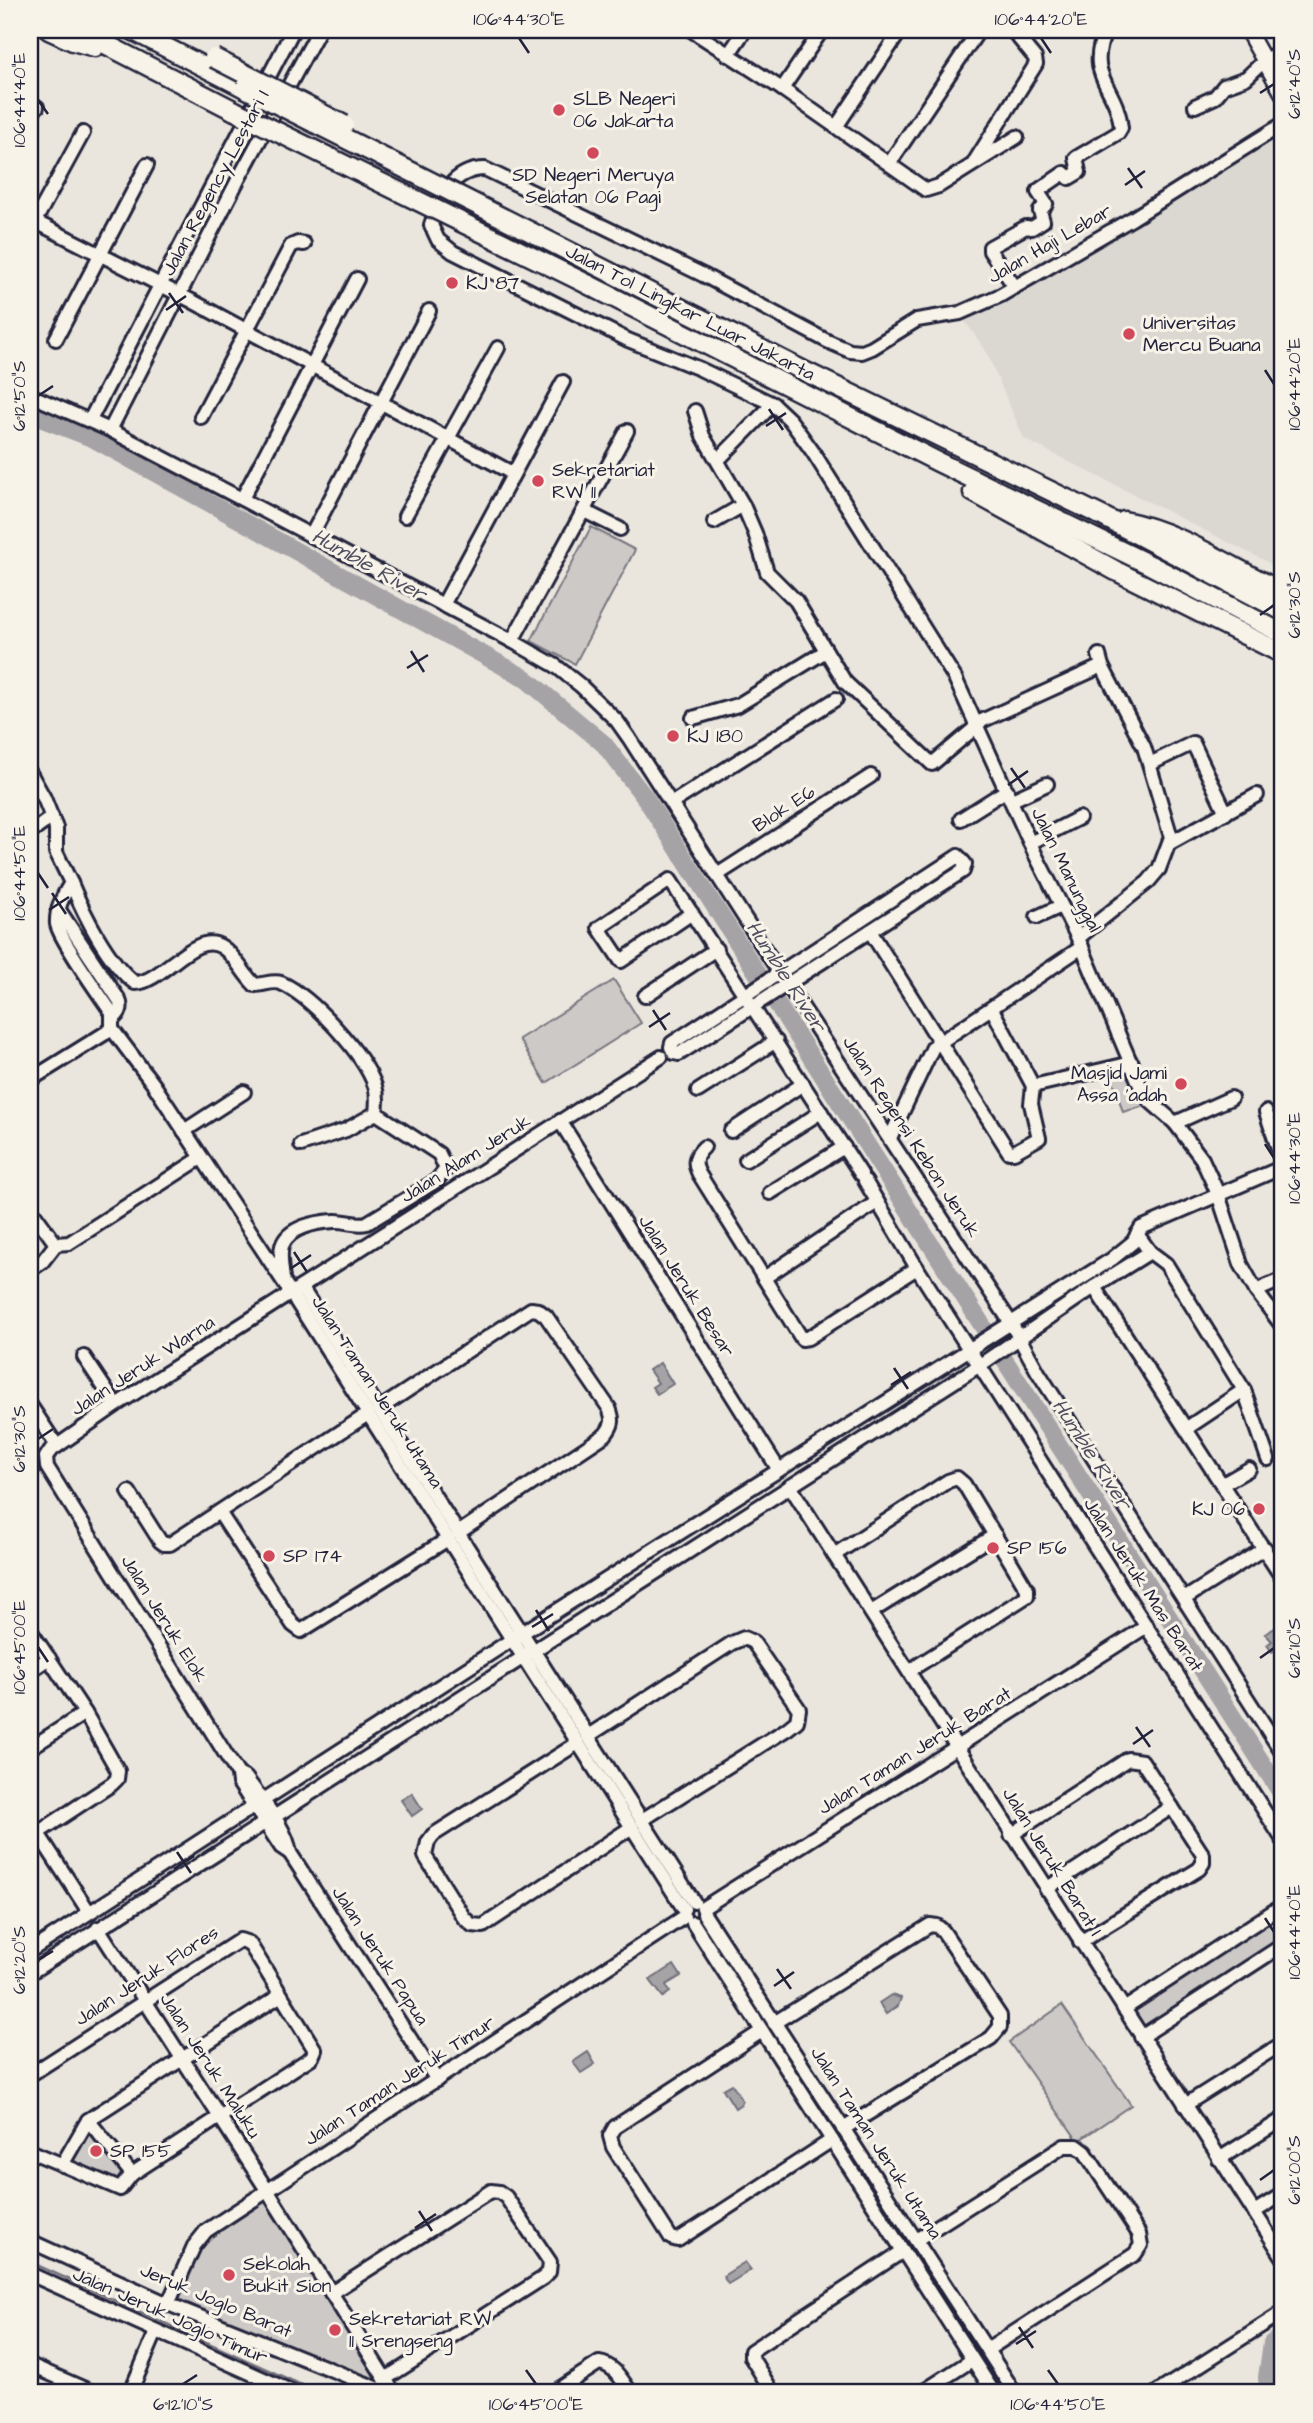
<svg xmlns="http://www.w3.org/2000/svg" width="1313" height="2423" font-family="'Architects Daughter',sans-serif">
	<rect width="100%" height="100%" fill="#eae6de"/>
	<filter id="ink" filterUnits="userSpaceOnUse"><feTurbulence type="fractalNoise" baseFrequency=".0143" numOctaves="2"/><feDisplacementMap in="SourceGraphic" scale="14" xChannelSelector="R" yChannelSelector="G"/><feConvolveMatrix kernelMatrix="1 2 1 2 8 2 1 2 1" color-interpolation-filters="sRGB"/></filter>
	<g filter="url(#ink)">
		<polygon fill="#dbd8d2" points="1283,125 1283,570 1024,439 986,351 962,317"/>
		<g fill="#cdc9c6" stroke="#787680" stroke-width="2">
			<polygon points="591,527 635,550 575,664 531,641"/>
			<polygon points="614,980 641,1023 546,1083 519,1039"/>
			<polygon points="1131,1067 1144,1106 1123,1112 1111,1074"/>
			<polygon points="1283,1911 1283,1940 1144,2030 1132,2011"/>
			<polygon points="1062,2005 1131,2105 1078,2141 1009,2042"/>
			<polygon points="86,2127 122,2172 116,2181 69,2161"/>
			<polygon points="263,2195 390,2393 170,2295 197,2239"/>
		</g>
		<g fill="#a6a3a6" stroke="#716f7b" stroke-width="2">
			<polygon points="660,1363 673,1384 657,1394 652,1387 658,1383 649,1370"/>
			<polygon points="1275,1628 1283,1645 1272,1652 1267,1645 1272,1641 1265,1634"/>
			<polygon points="412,1793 422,1809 412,1816 401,1800"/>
			<polygon points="674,1965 681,1976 666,1985 670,1992 663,1997 650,1980"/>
			<polygon points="891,1995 901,1998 898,2006 886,2014 879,2003"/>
			<polygon points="588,2052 595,2064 581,2073 573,2062"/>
			<polygon points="732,2084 742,2100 741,2104 735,2108 723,2089"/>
			<polygon points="745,2262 751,2270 728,2284 723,2276"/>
		</g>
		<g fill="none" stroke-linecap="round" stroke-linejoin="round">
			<polyline stroke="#716f7b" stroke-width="2.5" points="30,2262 319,2393"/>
			<g stroke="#a6a3a6" stroke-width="18">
				<polyline points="30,414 92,438 525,678 604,744 646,799 1283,1796"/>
				<polyline points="1268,2393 1267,2377 1272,2343 1283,2336"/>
			</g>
			<defs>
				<g id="minor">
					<polyline points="691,30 782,89 926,190 939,186 1017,137"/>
					<polyline points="728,55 745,30"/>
					<polyline points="782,89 822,30"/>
					<polyline points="30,103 37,107"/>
					<polyline points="1195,106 1215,97 1224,86 1246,78 1265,60 1283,50"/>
					<path d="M1283,124L1133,218L1001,295L960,313L917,320L872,348L862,352L850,351L827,341L703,275L485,169C452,169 439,198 431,225L438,240L453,252L628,340L700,369L773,404L790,420L813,452L955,678L1036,856L1078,938L1142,1090L1150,1101L1175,1123L1202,1159L1218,1194L1241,1264L1256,1291L1283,1327"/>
					<polyline points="836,127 901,30"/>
					<polyline points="975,161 1036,64 1035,58 1012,30"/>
					<polyline points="889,164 979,30"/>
					<polyline points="30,219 192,301 512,473"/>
					<polyline points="30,230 83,133"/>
					<path d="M1015,287L990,251V247L1026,227L1032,228L1043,221L1040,211L1046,204L1038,192L1039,190L1064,173L1069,178L1079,172L1076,158L1118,133L1121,128C1118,87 1084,77 1106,30"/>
					<polyline points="56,339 147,165"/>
					<polyline points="30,395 110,430 512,641 556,666 581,686 617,721 629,738 787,984 1011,1323 1038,1372 1283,1754"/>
					<polyline points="695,411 703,436 743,505 755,533 767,572 796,601 845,682 932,764 976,727"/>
					<polyline points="201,417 291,246 298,243 304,244"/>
					<polyline points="90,420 293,30"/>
					<polyline points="110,430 239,178 319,30"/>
					<polyline points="718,460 773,404"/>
					<polyline points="242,499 357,279"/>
					<polyline points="584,511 620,529"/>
					<polyline points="405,516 498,348"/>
					<polyline points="714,522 743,505"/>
					<polyline points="311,536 429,311"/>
					<polyline points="443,605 563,382"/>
					<polyline points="512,641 627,431"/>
					<polyline points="693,718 738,705 826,651"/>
					<polyline points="975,724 1102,666"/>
					<polyline points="1150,764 1193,743 1226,813"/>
					<path d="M30,773L44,798L56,828V852L71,883C63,895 56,910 57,924C59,938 101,997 112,1013V1029L154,1085L291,1293L684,1909"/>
					<polyline points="1012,800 1047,784"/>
					<polyline points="672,803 836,699"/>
					<polyline points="961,819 1007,790"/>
					<polyline points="30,833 52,817"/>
					<polyline points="1030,843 1079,818"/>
					<polyline points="1170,843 1257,795"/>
					<polygon points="958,856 965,864 963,871 679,1054 674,1053 671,1047 672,1043"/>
					<polyline points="717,875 871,776"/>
					<path d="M71,883C84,914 108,963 135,983C162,983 195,929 222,947C236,956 243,974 255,985C264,985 273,980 281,983C312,997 364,1054 375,1086C378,1095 377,1104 376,1113L439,1154L446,1169L436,1181L367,1223C355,1226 346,1220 334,1221C317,1222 288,1227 282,1246C279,1256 282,1269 283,1279"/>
					<path d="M59,910L119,1000C123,1009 119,1014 112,1020"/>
					<polyline points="692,913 621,961 599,928 670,880 861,1174"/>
					<polyline points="1037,917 1061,906"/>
					<polyline points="870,931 1009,1152 1014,1152 1039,1138 1031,1104 1033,1086"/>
					<polyline points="1078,938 1148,882 1159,869 1171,837 1144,747 1102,666 1099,655"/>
					<polyline points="645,996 716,949"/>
					<polyline points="992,1009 1033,1086 1132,1063"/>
					<polyline points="30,1080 112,1029"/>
					<polyline points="698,1091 776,1041"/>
					<polyline points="1266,1112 1283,1164"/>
					<polyline points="560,1121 779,1470"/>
					<polyline points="1175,1123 1231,1098"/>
					<polyline points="184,1131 244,1092"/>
					<polyline points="731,1131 803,1084"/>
					<polyline points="890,1138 933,1047 1082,947"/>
					<polyline points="301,1145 346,1130 376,1113"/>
					<path d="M704,1147C695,1156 693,1162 699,1174L802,1339L808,1338L917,1268"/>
					<polyline points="746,1160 821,1112"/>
					<polyline points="865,1181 917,1268 1283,1840"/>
					<polyline points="770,1193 844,1147"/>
					<polyline points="30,1208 56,1244 69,1243 201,1158"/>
					<polyline points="1137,1234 1150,1252 1166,1264 1244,1390 1268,1459"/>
					<polyline points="30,1270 42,1262 56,1244"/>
					<polyline points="764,1278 877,1202"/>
					<polyline points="301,1287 694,1902"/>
					<polyline points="1094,1287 1283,1579"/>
					<polyline points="1256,1291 1283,1279"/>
					<polyline points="84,1357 116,1405"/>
					<polyline points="30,1405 57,1446"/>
					<path d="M379,1409L531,1309L538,1310L546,1316L609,1408C614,1420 613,1425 605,1435L458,1533"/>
					<polyline points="1187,1428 1244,1390"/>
					<polyline points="1223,1484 1249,1469"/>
					<polyline points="790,1486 1283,2257"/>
					<polyline points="129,1492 160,1541 164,1544 170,1544 368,1414"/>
					<polyline points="219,1512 293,1625 301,1631 448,1539"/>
					<polyline points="834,1555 948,1481 957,1478 964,1484 1027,1589 1027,1596 909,1671"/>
					<polyline points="1184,1599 1265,1548"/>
					<polyline points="871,1612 995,1535"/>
					<polyline points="30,1630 85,1713 118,1771 117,1779 112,1784 30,1838"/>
					<polyline points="30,1671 49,1658"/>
					<polyline points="588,1736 732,1643 744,1638 753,1642 799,1709 797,1721 787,1729 642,1820"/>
					<polyline points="578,1743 433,1835 428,1842 425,1856 464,1918 472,1925 483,1926 632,1827"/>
					<polyline points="30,1748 85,1713"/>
					<polyline points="238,1774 239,1783 281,1847 290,1853"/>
					<polyline points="30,1821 89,1912"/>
					<polyline points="1011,1835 1128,1759 1142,1761 1203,1855 1203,1863 1199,1869 1080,1942"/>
					<polyline points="1046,1889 1172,1807"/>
					<polyline points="703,1908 1147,1626"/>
					<polyline points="704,1914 1015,2393"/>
					<polyline points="693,1923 994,2393"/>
					<polyline points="98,1928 267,2190 394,2393"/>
					<polyline points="30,1951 522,1633 1112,1259 1133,1242 1141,1228 1283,1167"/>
					<polyline points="30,1973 980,1365 1094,1287 1150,1252"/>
					<polyline points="1124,2009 1283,1905"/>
					<polyline points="774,2023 930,1925 937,1926 943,1931 1000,2016 1000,2027 991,2038 843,2129"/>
					<polyline points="762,2031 615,2127 610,2136 613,2147 671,2238 678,2240 832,2140"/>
					<polyline points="1141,2037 1283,1945"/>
					<polyline points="30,2075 240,1940 249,1943 315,2050 312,2057 132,2174 120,2189 30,2151"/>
					<path d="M437,2080L290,1853C286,1826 261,1800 246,1778L238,1774L47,1467L46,1457L50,1451L116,1405L661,1057"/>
					<polyline points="1185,2105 1283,2043"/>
					<polyline points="88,2120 132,2174"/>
					<polyline points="1219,2159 1283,2119"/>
					<polyline points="62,2165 88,2120 281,1995"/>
					<polyline points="1254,2212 1283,2194"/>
					<polyline points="916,2240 1064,2146 1077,2146 1085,2152 1139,2234 1141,2245 1135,2254 987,2350"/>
					<polyline points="30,2241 168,2304 389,2393"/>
					<polyline points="30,2274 295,2393"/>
					<polyline points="331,2293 491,2191 499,2192 506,2197 550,2262 549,2272 543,2278 385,2379"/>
					<polyline points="168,2304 194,2246 206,2231 684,1917"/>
					<polyline points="30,2365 94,2393"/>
					<polyline points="1283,2382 1283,2388"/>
					<polyline points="130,2393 156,2332"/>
					<path d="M553,2393L599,2363C615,2365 622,2381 631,2393"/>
					<polyline points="773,2393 751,2357 751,2351 903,2251"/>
					<polyline points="921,2393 972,2360"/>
					<polyline points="1156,2393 1283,2312"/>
				</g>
				<polyline id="major" points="1247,30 1283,94"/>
				<g id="highway">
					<polyline points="49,30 73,41 95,47"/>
					<polyline points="78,30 235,111"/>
					<polyline points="132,30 245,88"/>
					<polyline points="531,232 800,369 1104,517 1283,611"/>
					<polyline points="587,284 938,462 1150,565 1283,634"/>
					<polyline points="973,492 1116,571 1283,654"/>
					<path d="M1124,521C1181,532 1231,568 1283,592"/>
				</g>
			</defs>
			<use href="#minor" stroke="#22223b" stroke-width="18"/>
			<use href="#major" stroke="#22223b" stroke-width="19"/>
			<use href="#highway" stroke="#22223b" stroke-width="23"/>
			<use href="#minor" stroke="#f7f3e8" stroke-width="12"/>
			<use href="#major" stroke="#f7f3e8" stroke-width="14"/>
			<use href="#highway" stroke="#f7f3e8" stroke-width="18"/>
			<defs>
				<g id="highway-bridge">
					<polyline points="214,58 344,125"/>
					<polyline points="245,88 531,232"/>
					<polyline points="235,111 587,284"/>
				</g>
			</defs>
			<use href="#highway-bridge" stroke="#22223b" stroke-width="23" stroke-linecap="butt"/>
			<use href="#highway-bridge" stroke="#f7f3e8" stroke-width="18"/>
		</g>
	</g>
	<path fill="none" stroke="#22223b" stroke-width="2.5" d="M519,38L529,53M1041,38L1051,53M1260,93L1274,84M38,100L48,114M1128,168L1142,188M1125,185L1145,171M169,293L183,313M166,310L186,296M1265,370L1274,384M38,396L53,386M769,409L783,430M766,426L786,413M1260,615L1274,605M411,651L424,672M407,668L428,655M1011,768L1025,788M1008,785L1028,771M38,873L48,888M52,893L66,914M49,910L69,897M653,1010L666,1030M649,1027L670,1013M1265,1144L1274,1158M294,1252L307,1272M290,1269L311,1255M894,1368L908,1389M891,1385L911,1372M38,1439L53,1429M536,1610L549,1631M532,1627L553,1614M38,1647L48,1662M1260,1658L1274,1648M1136,1727L1150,1747M1133,1744L1153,1730M177,1852L191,1873M174,1869L194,1856M1265,1918L1274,1932M38,1960L53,1951M777,1969L791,1989M774,1986L794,1972M1260,2180L1274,2170M419,2211L432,2231M415,2228L436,2214M1019,2327L1033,2348M1016,2344L1036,2331M526,2370L536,2384M1048,2370L1058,2384M183,2384L197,2375"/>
	<g fill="#d1495b" stroke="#f7f3e8" stroke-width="2.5">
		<circle cx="559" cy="110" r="7"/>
		<circle cx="593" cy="153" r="7"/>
		<circle cx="452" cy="283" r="7"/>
		<circle cx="1129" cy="334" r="7"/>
		<circle cx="538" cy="481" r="7"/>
		<circle cx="673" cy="736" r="7"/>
		<circle cx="1181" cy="1084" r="7"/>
		<circle cx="1259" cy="1509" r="7"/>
		<circle cx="993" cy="1548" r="7"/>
		<circle cx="269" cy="1556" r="7"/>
		<circle cx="96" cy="2151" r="7"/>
		<circle cx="229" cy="2275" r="7"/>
		<circle cx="335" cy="2330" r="7"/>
	</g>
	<g text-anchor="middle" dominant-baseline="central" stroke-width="6" stroke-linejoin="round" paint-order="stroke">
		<g font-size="19" fill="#22223b" stroke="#f7f3e8" text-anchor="start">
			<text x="573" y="99">SLB Negeri<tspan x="573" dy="22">06 Jakarta</tspan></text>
			<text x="593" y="175" text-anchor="middle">SD Negeri Meruya<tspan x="593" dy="22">Selatan 06 Pagi</tspan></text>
			<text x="466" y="283">KJ 87</text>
			<text x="1143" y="323">Universitas<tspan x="1143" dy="22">Mercu Buana</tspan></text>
			<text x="552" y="470">Sekretariat<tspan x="552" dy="22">RW 11</tspan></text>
			<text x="687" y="736">KJ 180</text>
			<text x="1167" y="1073" text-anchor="end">Masjid Jami<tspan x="1167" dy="22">Assa 'adah</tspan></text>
			<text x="1245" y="1509" text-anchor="end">KJ 06</text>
			<text x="1007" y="1548">SP 156</text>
			<text x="283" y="1556">SP 174</text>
			<text x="110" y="2151">SP 155</text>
			<text x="243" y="2264">Sekolah<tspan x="243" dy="22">Bukit Sion</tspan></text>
			<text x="349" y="2319">Sekretariat RW<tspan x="349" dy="22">11 Srengseng</tspan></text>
		</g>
		<g font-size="19" fill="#22223b" stroke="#f7f3e8">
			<text transform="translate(216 183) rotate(-62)">Jalan Regency Lestari I</text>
			<text transform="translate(1050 244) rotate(-30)">Jalan Haji Lebar</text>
			<text transform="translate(690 313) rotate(27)">Jalan Tol Lingkar Luar Jakarta</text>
			<text transform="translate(784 809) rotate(-33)">Blok E6</text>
			<text transform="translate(1066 870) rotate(64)">Jalan Manunggal</text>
			<text transform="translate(911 1137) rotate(57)">Jalan Regensi Kebon Jeruk</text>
			<text transform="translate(466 1159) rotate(-32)">Jalan Alam Jeruk</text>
			<text transform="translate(686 1286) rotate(58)">Jalan Jeruk Besar</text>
			<text transform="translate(143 1366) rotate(-33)">Jalan Jeruk Warna</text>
			<text transform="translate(377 1392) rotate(57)">Jalan Taman Jeruk Utama</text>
			<text transform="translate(1143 1585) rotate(57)">Jalan Jeruk Mas Barat</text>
			<text transform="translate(164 1619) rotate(58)">Jalan Jeruk Elok</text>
			<text transform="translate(915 1751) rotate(-32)">Jalan Taman Jeruk Barat</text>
			<text transform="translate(1052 1862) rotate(58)">Jalan Jeruk Barat I</text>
			<text transform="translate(380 1956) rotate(57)">Jalan Jeruk Papua</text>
			<text transform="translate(147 1976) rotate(-33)">Jalan Jeruk Flores</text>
			<text transform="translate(210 2066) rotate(57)">Jalan Jeruk Maluku</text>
			<text transform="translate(400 2081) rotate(-33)">Jalan Taman Jeruk Timur</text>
			<text transform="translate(876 2143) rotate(57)">Jalan Taman Jeruk Utama</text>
			<text transform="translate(216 2301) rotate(23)">Jeruk Joglo Barat</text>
			<text transform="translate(170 2316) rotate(24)">Jalan Jeruk Joglo Timur</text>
		</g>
		<g font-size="21" font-style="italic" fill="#504f60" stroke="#f7f3e8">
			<text transform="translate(369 565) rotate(29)">Humble River</text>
			<text transform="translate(786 976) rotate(57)">Humble River</text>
			<text transform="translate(1092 1454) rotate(57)">Humble River</text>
		</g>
	</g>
	<rect width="1313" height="2423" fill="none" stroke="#f7f3e8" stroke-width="77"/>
	<rect x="38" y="38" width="1236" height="2346" fill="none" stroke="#22223b" stroke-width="2.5"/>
	<g font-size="18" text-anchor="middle" fill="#22223b">
		<text x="519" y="25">106°44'30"E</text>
		<text x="1041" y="25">106°44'20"E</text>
		<text transform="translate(1294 84) rotate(-90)" y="6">6°12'40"S</text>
		<text transform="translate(19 100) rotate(-90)" y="6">106°44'40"E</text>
		<text transform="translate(1294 384) rotate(-90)" y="6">106°44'20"E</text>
		<text transform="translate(19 396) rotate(-90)" y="6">6°12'50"S</text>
		<text transform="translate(1294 605) rotate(-90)" y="6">6°12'30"S</text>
		<text transform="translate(19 873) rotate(-90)" y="6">106°44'50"E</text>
		<text transform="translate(1294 1158) rotate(-90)" y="6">106°44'30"E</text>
		<text transform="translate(19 1439) rotate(-90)" y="6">6°12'30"S</text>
		<text transform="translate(19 1647) rotate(-90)" y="6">106°45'00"E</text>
		<text transform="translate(1294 1648) rotate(-90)" y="6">6°12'10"S</text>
		<text transform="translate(1294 1932) rotate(-90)" y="6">106°44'40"E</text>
		<text transform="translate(19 1960) rotate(-90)" y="6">6°12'20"S</text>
		<text transform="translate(1294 2170) rotate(-90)" y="6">6°12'00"S</text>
		<text x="183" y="2410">6°12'10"S</text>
		<text x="536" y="2410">106°45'00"E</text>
		<text x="1058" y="2410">106°44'50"E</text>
	</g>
</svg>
